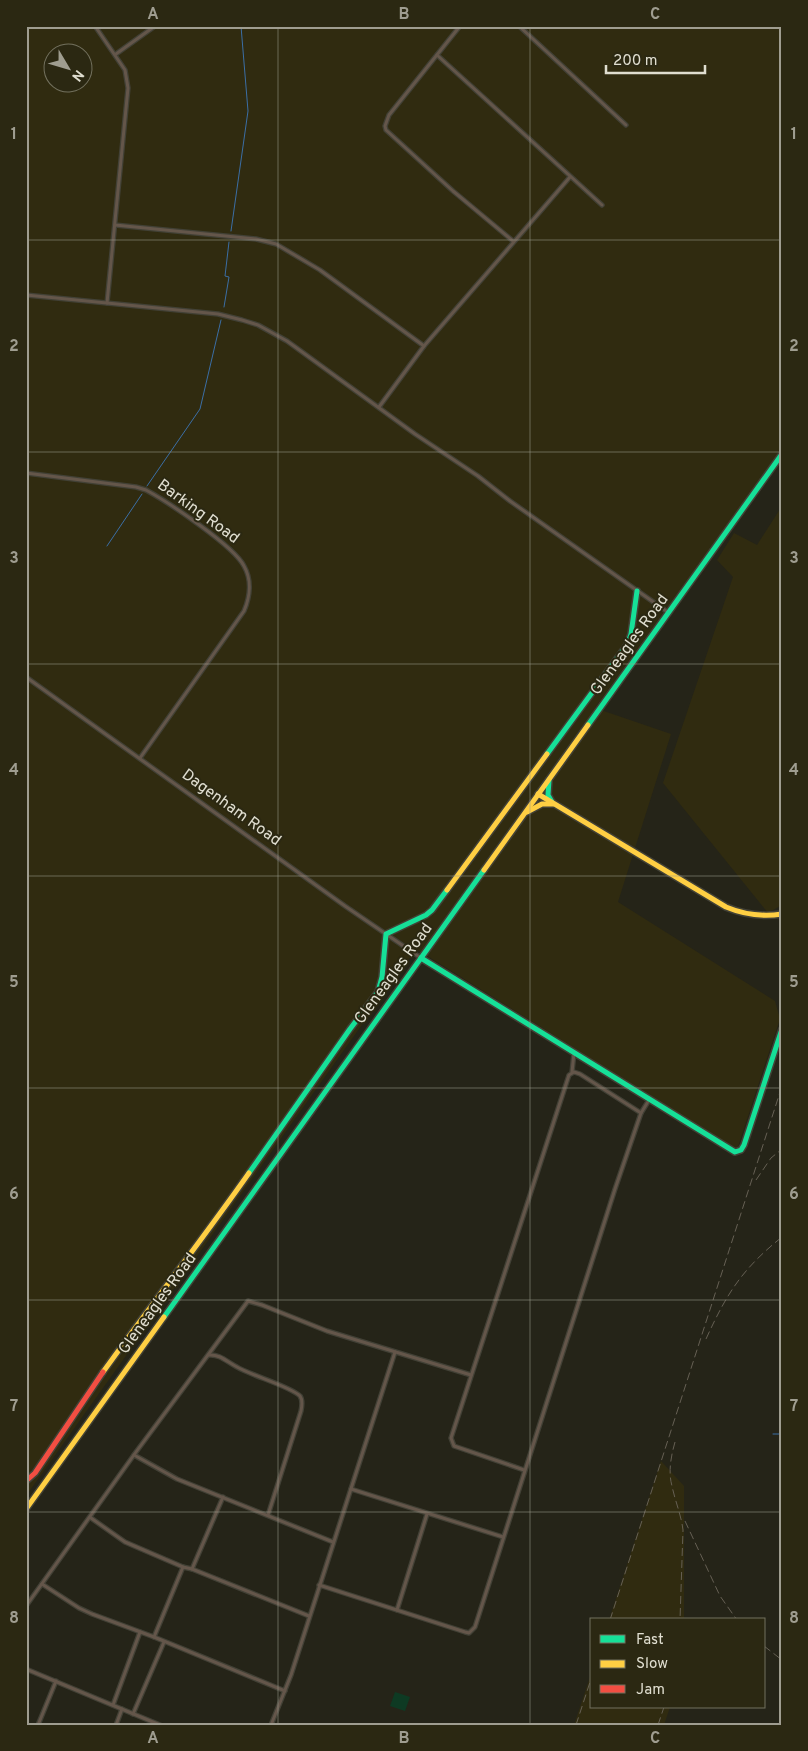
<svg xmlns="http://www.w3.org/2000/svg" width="808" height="1751" font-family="Overpass,sans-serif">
	<rect width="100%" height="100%" fill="#252418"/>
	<g fill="#302b10" fill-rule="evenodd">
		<path d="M26,26H782V448L595,708L671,734L618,902L775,1001L780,1019L737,1150L416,949L26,1496ZM52,52H82V82H52Z"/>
		<polygon points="782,506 782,905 768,913 663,783 733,577 717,560 734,533 757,545"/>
		<polygon points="661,1461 684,1486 684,1620 609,1620"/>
		<polygon points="592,1671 592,1707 670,1707 664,1725 574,1725"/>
	</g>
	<polygon fill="#0e3a23" points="395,1692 410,1697 405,1711 390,1706"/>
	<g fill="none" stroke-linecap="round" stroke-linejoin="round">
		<g stroke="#3b6ea5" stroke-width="1">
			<polyline points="231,231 248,111 241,26"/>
			<polyline points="224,307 229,277 225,276 229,242"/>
			<polyline points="147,486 200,409 221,320"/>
			<polyline points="107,546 142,494"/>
			<polyline points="773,1434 782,1434"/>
		</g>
		<defs>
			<g id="street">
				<polyline points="95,26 125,70 128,88 107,303"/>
				<polyline points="460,26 389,115 385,126 386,130 453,191 513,241"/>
				<polyline points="519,26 626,125"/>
				<polyline points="116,54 155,26"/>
				<polyline points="437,55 602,205"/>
				<polyline points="115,225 256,239 276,244 320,270 424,346"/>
				<polyline points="26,295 218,314 242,320 258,325 287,341 415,434 478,476 510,501 669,613"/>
				<polyline points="379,407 424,346 570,177"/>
				<path d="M26,473L136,487L146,490C168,502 234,546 244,566C252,580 250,597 244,611L140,758"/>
				<polyline points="26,677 345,906 421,958"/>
				<polyline points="572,1072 574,1053"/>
				<path d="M209,1355C220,1354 227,1362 237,1367C250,1375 292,1387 300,1396C303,1400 302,1406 301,1411L268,1515"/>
				<polyline points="134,1455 177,1479 333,1542"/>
				<polyline points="524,1470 454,1446 451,1438 569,1075 574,1072 580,1074 641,1113"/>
				<polyline points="351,1489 503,1537"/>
				<polyline points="91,1518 125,1542 183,1567 192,1569 309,1616"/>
				<polyline points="192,1569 223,1497"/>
				<polyline points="42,1584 79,1608 92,1614 154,1637 285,1691"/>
				<polyline points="319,1585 465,1632 469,1633 475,1627 615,1189 641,1113 649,1100"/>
				<polyline points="26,1606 136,1452 248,1301 262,1305 327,1331 471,1375"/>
				<polyline points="397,1610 427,1514"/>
				<polyline points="154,1637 183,1567"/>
				<polyline points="26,1669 160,1725"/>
				<polyline points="113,1705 140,1632"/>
				<polyline points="133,1714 164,1642"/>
				<polyline points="38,1725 56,1681"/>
				<polyline points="116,1725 122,1709"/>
				<polyline points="271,1725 291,1675 395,1352"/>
			</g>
			<g id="fast">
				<polyline points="588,725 782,454"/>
				<polyline points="547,754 627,645 631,634 637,591"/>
				<polyline points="549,780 548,795 552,802"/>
				<polyline points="421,958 735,1152 741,1150 744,1145 782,1029"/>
				<polyline points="249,1173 350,1029 378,992 382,977 386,934 426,915 432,910 447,890"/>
				<polyline points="164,1317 484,870"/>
			</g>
			<g id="slow">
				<path d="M538,794L726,907C745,915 762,917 782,914"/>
				<polyline points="527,812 542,804 553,804"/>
				<polyline points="484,870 588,725"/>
				<polyline points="447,890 547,754"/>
				<path d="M103,1372C151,1305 202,1240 249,1173"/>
				<polyline points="26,1509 164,1317"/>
			</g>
			<polyline id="jam" points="26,1481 35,1473 103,1372"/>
		</defs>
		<use href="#street" stroke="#424136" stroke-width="5.5"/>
		<use href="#fast" stroke="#424136" stroke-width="8"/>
		<use href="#slow" stroke="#424136" stroke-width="8"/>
		<use href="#jam" stroke="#424136" stroke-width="8"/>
		<use href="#street" stroke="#64564a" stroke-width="3"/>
		<use href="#fast" stroke="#16e098" stroke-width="5"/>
		<use href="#slow" stroke="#ffcf43" stroke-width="5"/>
		<use href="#jam" stroke="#f24e42" stroke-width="5"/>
		<g stroke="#666054" stroke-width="1" stroke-dasharray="8 4" stroke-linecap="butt">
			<polyline points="756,1180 771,1158 782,1149"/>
			<path d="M706,1339C727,1293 742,1269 782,1237"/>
			<path d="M675,1442C671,1456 668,1472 672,1486C675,1501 681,1514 683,1530L680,1620"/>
			<polyline points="685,1521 720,1596 737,1620"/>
			<polyline points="610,1620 782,1086"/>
			<polyline points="764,1646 782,1660"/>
			<polyline points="576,1725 592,1676"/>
			<polyline points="658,1725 664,1707"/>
		</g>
	</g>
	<path fill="none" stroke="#9f9d90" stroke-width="1" stroke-opacity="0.55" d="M278,26V1725M530,26V1725M26,240H782M26,452H782M26,664H782M26,876H782M26,1088H782M26,1300H782M26,1512H782"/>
	<g text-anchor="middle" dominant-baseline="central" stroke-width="4" stroke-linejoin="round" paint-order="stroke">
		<g font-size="16" fill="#e0ded0" stroke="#2b2812">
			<text transform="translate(198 512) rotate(36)">Barking Road</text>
			<text transform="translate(630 645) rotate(-54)">Gleneagles Road</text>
			<text transform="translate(231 808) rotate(36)">Dagenham Road</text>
			<text transform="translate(394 974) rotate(-54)">Gleneagles Road</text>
			<text transform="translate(158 1304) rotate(-54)">Gleneagles Road</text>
		</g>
	</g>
	<rect width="808" height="1751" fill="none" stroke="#2b2812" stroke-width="55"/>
	<rect x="590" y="1618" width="175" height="90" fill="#2b2812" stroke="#73715e"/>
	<rect x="600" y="1635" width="25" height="8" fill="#16e098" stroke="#73715e"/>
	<text x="636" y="1644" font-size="15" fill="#e0ded0">Fast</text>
	<rect x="600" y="1660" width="25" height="8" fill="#ffcf43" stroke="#73715e"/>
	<text x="636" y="1668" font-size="15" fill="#e0ded0">Slow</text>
	<rect x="600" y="1685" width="25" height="8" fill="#f24e42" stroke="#73715e"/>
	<text x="636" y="1694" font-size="15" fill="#e0ded0">Jam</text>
	<g transform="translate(68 68) rotate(128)"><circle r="24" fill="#2b2812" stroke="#73715e"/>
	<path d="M0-4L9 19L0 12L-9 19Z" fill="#9f9d90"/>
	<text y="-8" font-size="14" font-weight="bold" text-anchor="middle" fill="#e0ded0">N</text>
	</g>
	<path d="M606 65v8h99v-8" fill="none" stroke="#e0ded0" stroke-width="2.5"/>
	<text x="613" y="65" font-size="15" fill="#e0ded0" stroke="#2b2812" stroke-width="4" paint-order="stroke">200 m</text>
	<rect x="28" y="28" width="752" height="1696" fill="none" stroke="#9f9d90" stroke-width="2"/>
	<g font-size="16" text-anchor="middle" font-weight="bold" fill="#9f9d90">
		<text x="153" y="19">A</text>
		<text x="404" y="19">B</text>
		<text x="655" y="19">C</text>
		<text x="14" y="139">1</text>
		<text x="794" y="139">1</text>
		<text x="14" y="351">2</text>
		<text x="794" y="351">2</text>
		<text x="14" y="563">3</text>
		<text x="794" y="563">3</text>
		<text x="14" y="775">4</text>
		<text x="794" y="775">4</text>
		<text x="14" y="987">5</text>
		<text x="794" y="987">5</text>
		<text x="14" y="1199">6</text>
		<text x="794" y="1199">6</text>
		<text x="14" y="1411">7</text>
		<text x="794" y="1411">7</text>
		<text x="14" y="1623">8</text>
		<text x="794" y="1623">8</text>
		<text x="153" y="1743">A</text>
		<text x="404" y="1743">B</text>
		<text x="655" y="1743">C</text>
	</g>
</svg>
